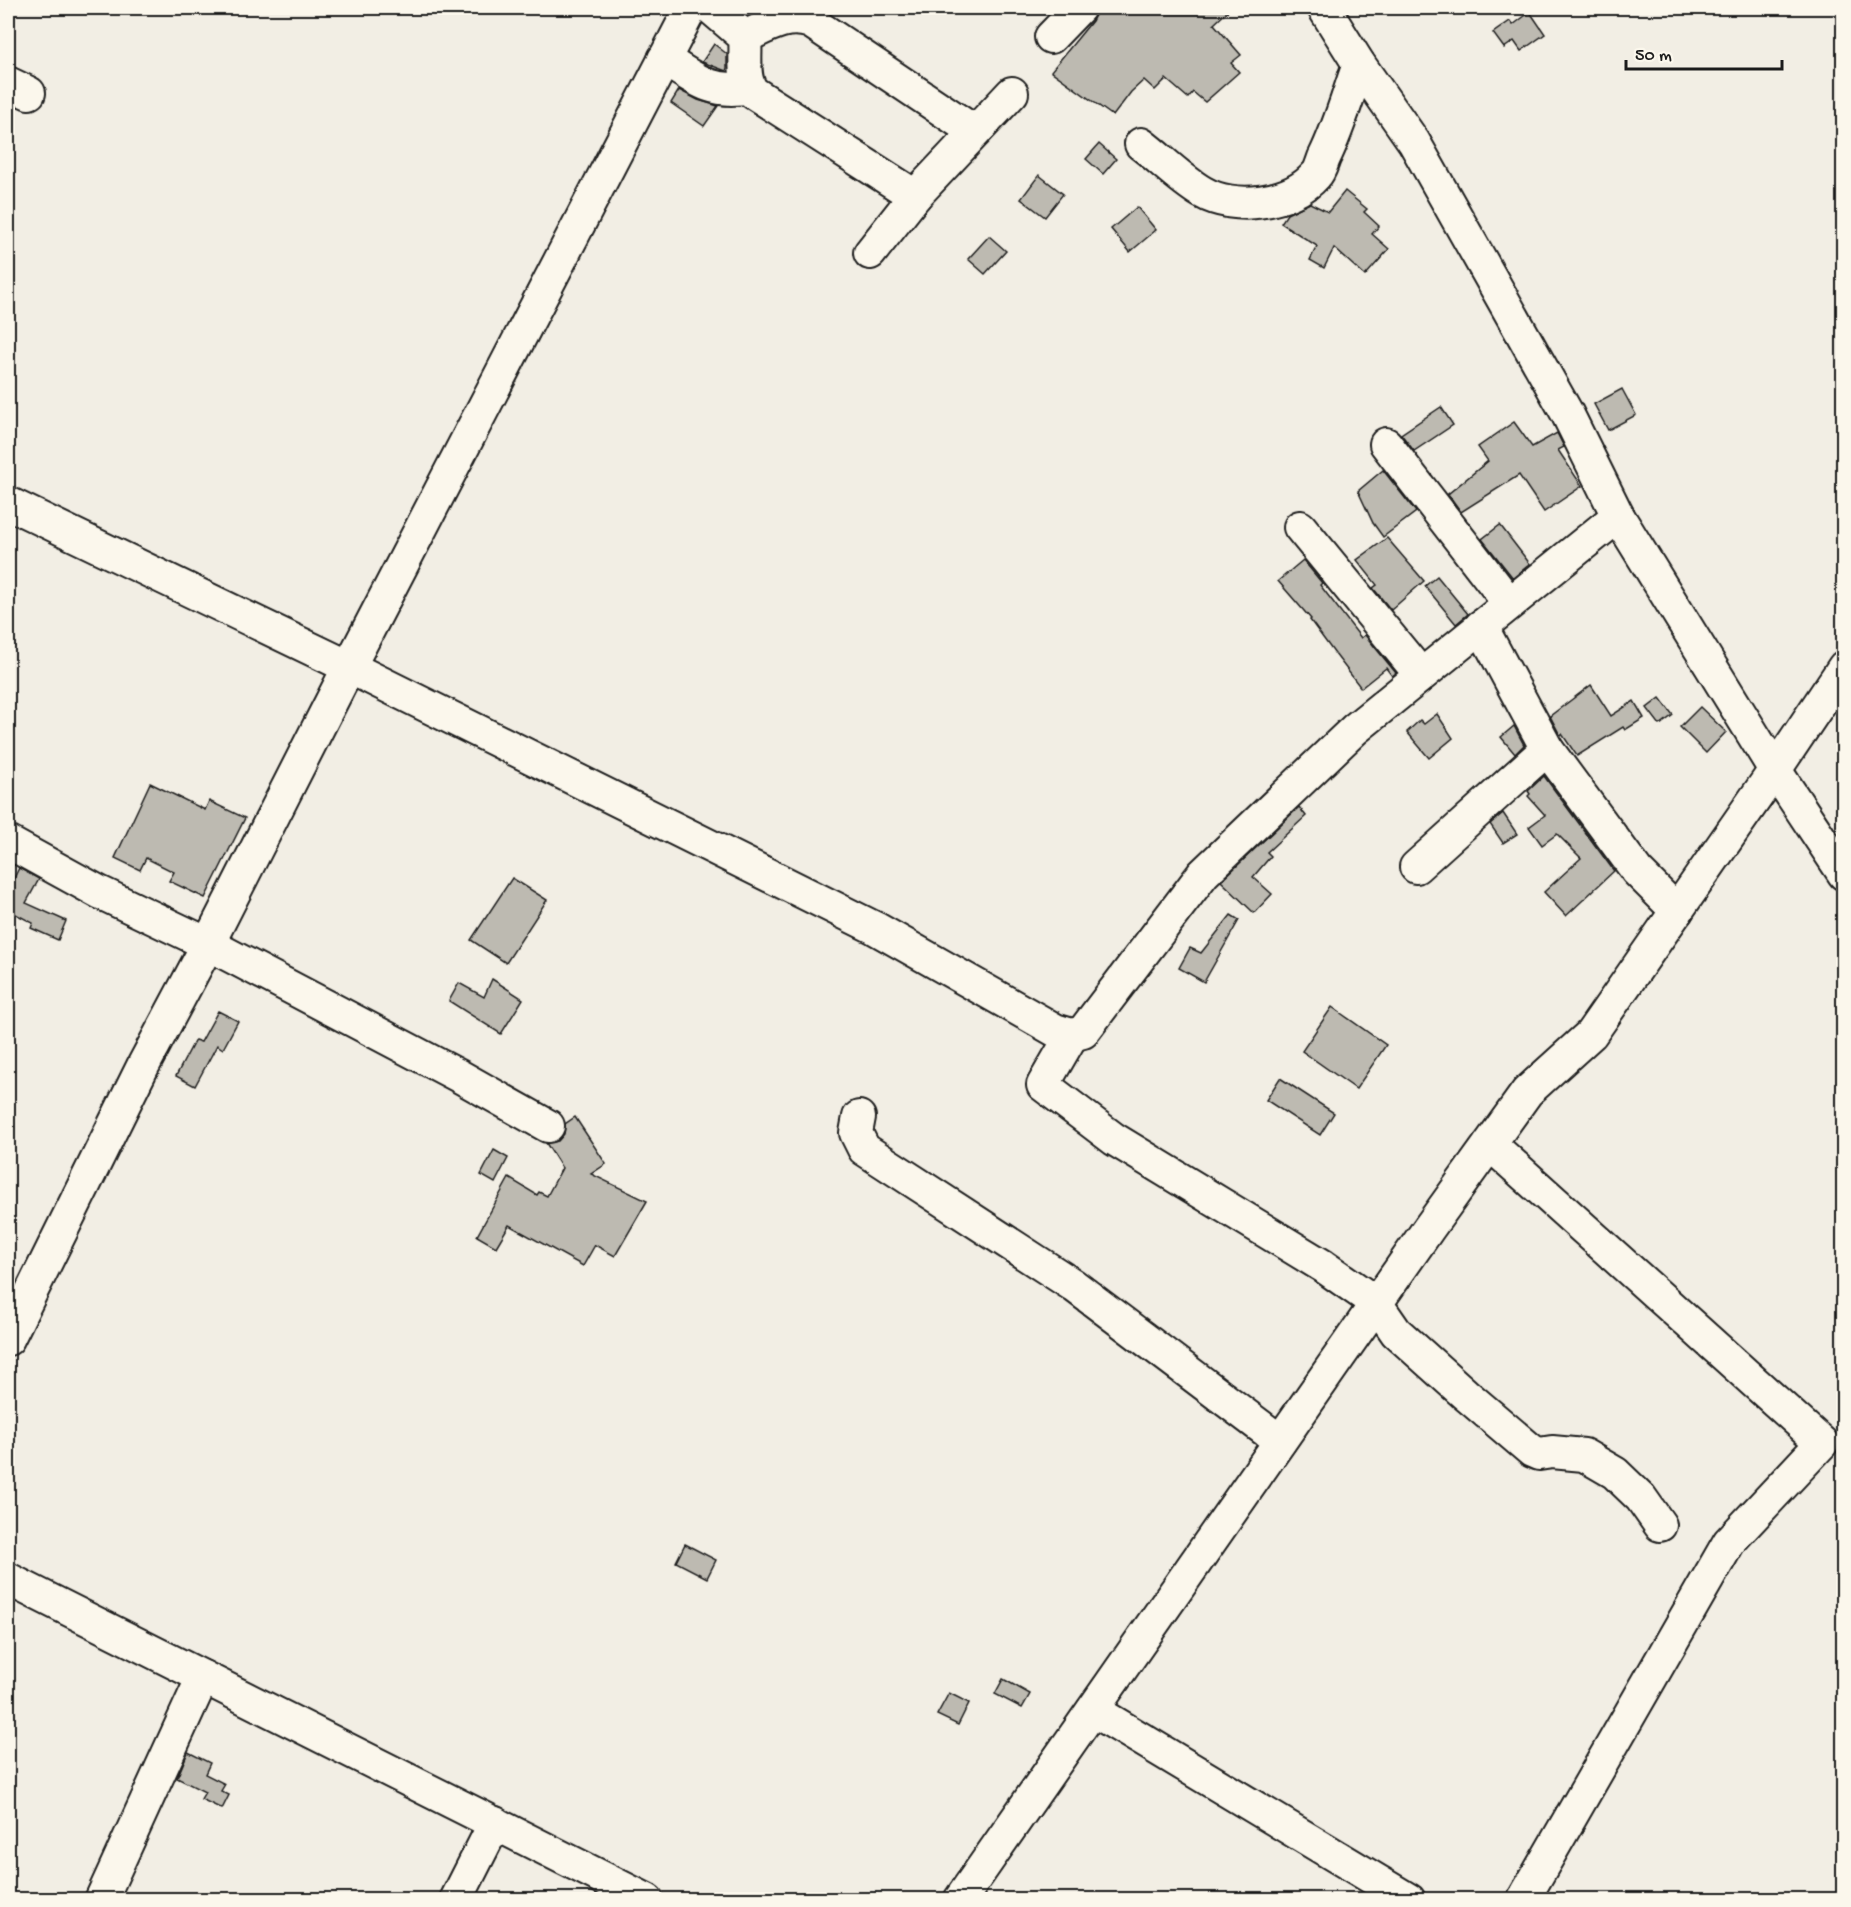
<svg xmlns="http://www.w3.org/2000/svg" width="1851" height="1907" font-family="'Gochi Hand',sans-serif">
	<rect width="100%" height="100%" fill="#f2eee4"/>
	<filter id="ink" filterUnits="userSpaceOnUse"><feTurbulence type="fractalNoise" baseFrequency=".0167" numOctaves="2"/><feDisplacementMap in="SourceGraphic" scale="12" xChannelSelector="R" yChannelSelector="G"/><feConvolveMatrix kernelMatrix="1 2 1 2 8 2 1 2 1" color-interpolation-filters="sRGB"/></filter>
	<g filter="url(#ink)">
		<g fill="#bdbab1" stroke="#1c1c1c" stroke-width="1.5">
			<polygon points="1096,8 1231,8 1214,24 1241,55 1231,63 1239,72 1205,102 1193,92 1188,98 1166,79 1155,90 1144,80 1131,92 1113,116 1051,71 1092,21 1096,13"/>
			<polygon points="1530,12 1545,34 1521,51 1514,41 1504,48 1493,33 1510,21 1513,25"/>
			<polygon points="714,44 727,54 727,68 726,71 702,62"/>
			<polygon points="679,90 698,100 718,106 704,126 671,103"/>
			<polygon points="1099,144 1116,159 1103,174 1086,159"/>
			<polygon points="1039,175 1063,194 1045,217 1021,199"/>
			<polygon points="1345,191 1367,209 1364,212 1379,226 1372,234 1389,249 1365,276 1334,248 1324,268 1310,260 1317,246 1281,223 1287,214 1310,203 1328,212"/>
			<polygon points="1137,207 1156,230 1130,252 1111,229"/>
			<polygon points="989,236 1006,251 985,274 968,259"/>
			<polygon points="1622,389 1636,415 1608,430 1594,404"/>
			<polygon points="1441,407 1453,425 1414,451 1401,434"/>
			<polygon points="1514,422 1532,447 1557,433 1564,447 1558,450 1582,486 1544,512 1519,475 1461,512 1448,494 1488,461 1478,447"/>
			<polygon points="1383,470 1416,512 1383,537 1373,523 1358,491"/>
			<polygon points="1500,525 1530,564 1513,578 1482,539"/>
			<polygon points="1387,538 1424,581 1391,610 1373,588 1377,585 1357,560"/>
			<polygon points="1303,560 1322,583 1320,585 1361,638 1365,635 1396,673 1392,676 1386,668 1361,688 1335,654 1310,620 1311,619 1278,581"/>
			<polygon points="1437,576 1468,614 1456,624 1425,586"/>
			<polygon points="1591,685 1611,716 1634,701 1644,718 1625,730 1623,727 1577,756 1562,734 1560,735 1550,716"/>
			<polygon points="1660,698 1673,715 1660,725 1647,708"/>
			<polygon points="1700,707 1726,732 1706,753 1680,727"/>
			<polygon points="1437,714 1453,738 1429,758 1407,732 1420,720 1424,724"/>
			<polygon points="1514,726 1524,745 1515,754 1501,737"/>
			<polygon points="1544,776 1614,871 1566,916 1544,892 1581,858 1557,834 1542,845 1529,827 1545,815 1528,796 1530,794 1528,791"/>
			<polygon points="150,783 205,810 209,801 245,818 205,898 169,881 174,872 146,858 140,870 115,858"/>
			<polygon points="1299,807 1306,816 1267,852 1271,856 1253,877 1272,894 1254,913 1221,881"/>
			<polygon points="1503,813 1517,834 1503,843 1490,824"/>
			<polygon points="19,868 39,879 26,903 66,921 58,940 31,928 33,923 8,910 8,890"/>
			<polygon points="512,878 547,900 506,963 471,940"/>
			<polygon points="1231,915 1239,920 1204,982 1179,968 1190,948 1201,953"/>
			<polygon points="492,979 523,999 501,1034 449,1001 459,983 484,997"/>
			<polygon points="1332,1007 1386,1045 1356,1089 1302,1051"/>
			<polygon points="218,1011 238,1021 223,1049 217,1045 195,1086 176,1076 195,1040 201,1042"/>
			<polygon points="1280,1078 1334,1113 1320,1135 1266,1100"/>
			<polygon points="575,1117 606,1164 591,1174 647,1201 615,1256 595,1245 583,1266 509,1225 496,1247 477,1236 509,1178 537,1195 539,1192 547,1196 562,1168 546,1143 558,1141 564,1134 565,1124"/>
			<polygon points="494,1150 508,1158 495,1183 481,1175"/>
			<polygon points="685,1544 716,1560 707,1578 676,1562"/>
			<polygon points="1003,1679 1030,1694 1022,1708 995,1694"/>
			<polygon points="949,1693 969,1703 958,1725 937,1715"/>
			<polygon points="188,1752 210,1763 205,1774 225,1784 221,1791 229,1795 222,1809 201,1799 205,1792 177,1778"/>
		</g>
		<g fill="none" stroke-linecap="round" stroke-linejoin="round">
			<defs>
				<g id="minor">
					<path d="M711,8L745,37C747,55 741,80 754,93L915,196L1012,93"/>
					<polyline points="1324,8 1359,64 1414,142 1567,413 1618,516 1775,770 1844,874"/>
					<path d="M745,37C766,27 787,13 811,22L975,132"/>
					<polyline points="1051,37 1079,8"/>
					<path d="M664,59C694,78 712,95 749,87"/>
					<polyline points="8,83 29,93"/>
					<path d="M1141,144C1161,159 1180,179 1202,192C1234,211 1291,204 1316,175C1320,171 1322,163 1324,158C1339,128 1348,95 1359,64"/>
					<polyline points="870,253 915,196"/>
					<polyline points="1386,444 1509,603"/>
					<polyline points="8,503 349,667 875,928 1055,1030 1072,1035 1083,1032 1203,874 1355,729 1618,516"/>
					<polyline points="1300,527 1421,675"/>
					<polyline points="1481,626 1547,749 1637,871 1677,911"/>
					<polyline points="8,842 99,892 208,944 461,1077 548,1126"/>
					<polyline points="1416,867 1547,749"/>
					<polyline points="1072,1035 1043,1085 1114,1139 1323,1266 1376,1303 1396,1332 1465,1394 1532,1451 1539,1454 1552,1452 1584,1455 1615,1473 1641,1498 1660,1525"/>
					<polyline points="859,1117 856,1133 864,1149 1073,1285 1280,1441"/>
					<polyline points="1490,1144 1822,1443 1729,1542 1523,1900"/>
					<polyline points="8,1339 143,1066 208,944 349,667 691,8"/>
					<polyline points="8,1579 647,1900"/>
					<polyline points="1093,1710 1409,1900"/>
					<polyline points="101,1900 203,1677"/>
					<polyline points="456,1900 495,1823"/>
					<polyline points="960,1900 1429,1228 1527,1092 1591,1034 1775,770 1844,667"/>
				</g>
			</defs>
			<use href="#minor" stroke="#1c1c1c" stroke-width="36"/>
			<use href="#minor" stroke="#fbf7ec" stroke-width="32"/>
		</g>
	</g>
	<rect width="1851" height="1907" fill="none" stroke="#fbf7ec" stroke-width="30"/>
	<rect x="15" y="15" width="1821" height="1877" fill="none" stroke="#1c1c1c" stroke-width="2" filter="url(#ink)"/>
	<path d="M1626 60v9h156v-9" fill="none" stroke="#1c1c1c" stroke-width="3"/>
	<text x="1635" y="60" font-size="18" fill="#1c1c1c" stroke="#fbf7ec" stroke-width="4.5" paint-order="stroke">50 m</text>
</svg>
